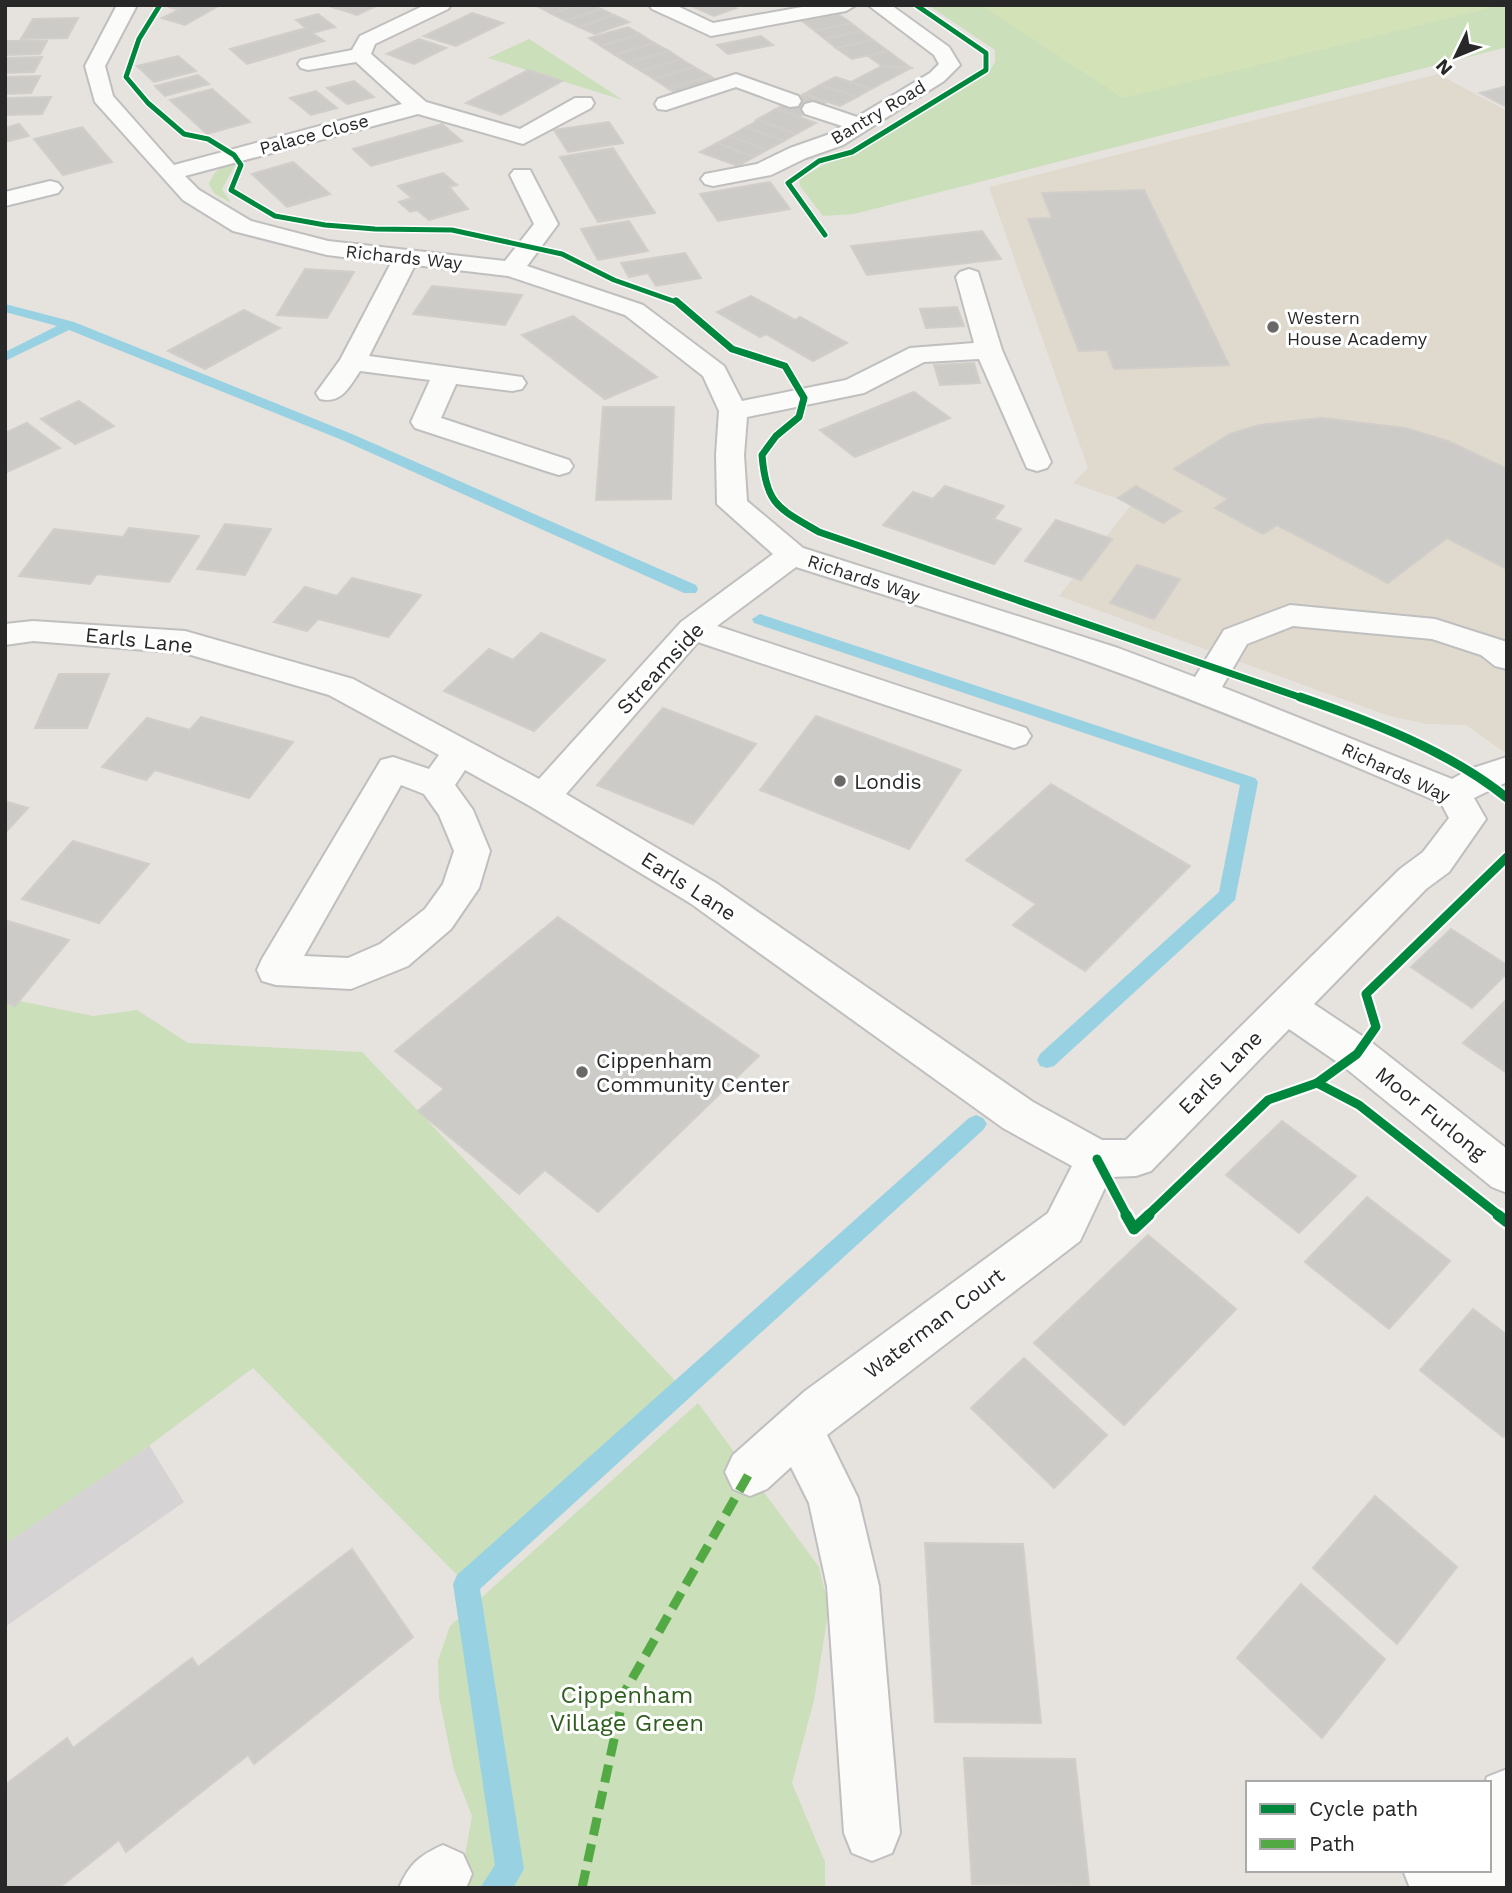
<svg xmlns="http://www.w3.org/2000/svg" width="1512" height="1893" font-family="'Work Sans',sans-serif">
	<rect width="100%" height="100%" fill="#e6e2de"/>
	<polygon fill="#d6d3d5" points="149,1445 184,1502 5,1627 5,1544"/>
	<polygon fill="#e0d9cd" points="1438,74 1507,111 1507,754 1466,725 1428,724 1389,716 1059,596 1132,504 1073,483 1088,468 989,187"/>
	<g fill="#cadfba">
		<polygon points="928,5 1507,5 1507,47 854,214 823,216 800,186 799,179 827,163 856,154 988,74 995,62 995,50"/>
		<polygon points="529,39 623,100 488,58"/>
		<path d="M233,160L235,165L222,189L231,203L214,193L209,184C213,172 222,165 233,160Z"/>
		<polygon points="5,998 93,1016 137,1010 188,1043 362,1052 683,1389 466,1584 253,1368 143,1450 5,1544"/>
		<polygon points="698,1403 819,1567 829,1608 814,1700 792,1783 825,1862 825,1888 452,1888 463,1867 472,1816 454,1770 439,1697 438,1661 450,1626"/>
	</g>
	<polygon fill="#d4e2b8" points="981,5 1492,5 1495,7 1123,98"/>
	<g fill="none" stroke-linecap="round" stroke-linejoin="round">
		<g fill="#98d2e2" fill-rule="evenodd">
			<polygon points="5,304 74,322 352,434 696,585 698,589 696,593 684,593 342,440 69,330 5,361 5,352 57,326 5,312"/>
			<polygon points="760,614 1255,778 1258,782 1235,900 1054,1066 1047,1068 1040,1066 1037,1060 1040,1054 1219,892 1240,785 754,623 752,619"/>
			<polygon points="976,1115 983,1118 987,1124 983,1130 480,1589 524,1869 513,1888 480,1888 495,1865 453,1584 457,1575 969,1118"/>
		</g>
	</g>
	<g fill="#cdcbc8" stroke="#d1ceca" stroke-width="2">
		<polygon points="174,5 220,5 185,25 162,18 179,10 170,7"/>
		<polygon points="326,5 378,5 357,15"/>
		<polygon points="539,5 577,5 552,14 537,6"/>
		<polygon points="577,5 593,5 601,9 566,21 552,14"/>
		<polygon points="689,5 730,5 736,8 714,16"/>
		<polygon points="601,9 614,15 579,27 566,21"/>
		<polygon points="472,13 503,23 456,46 424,36"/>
		<polygon points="318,14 335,27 312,33 324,41 247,64 230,49 306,28 296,20"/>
		<polygon points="838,14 851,23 815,31 802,21"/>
		<polygon points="614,15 629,22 595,34 579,27"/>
		<polygon points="78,18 67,38 21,39 33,19"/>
		<polygon points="851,23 861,31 825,39 815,31"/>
		<polygon points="628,27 640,34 601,46 589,38"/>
		<polygon points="861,31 873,40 836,48 825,39"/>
		<polygon points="640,34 654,43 615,55 601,46"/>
		<polygon points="761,36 773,45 728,54 717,45"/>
		<polygon points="419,39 446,48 414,64 387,54"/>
		<polygon points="873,40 888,51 852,59 836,48"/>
		<polygon points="6,41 47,41 40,54 5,55"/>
		<polygon points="654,43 669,51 628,63 615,55"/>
		<polygon points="669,51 681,59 641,71 628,63"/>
		<polygon points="888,51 911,68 882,66 868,56"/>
		<polygon points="178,56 196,71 154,82 137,66"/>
		<polygon points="42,57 34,72 5,73 5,58"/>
		<polygon points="681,59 694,67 654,79 641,71"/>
		<polygon points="882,66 911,68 871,89 851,82"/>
		<polygon points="694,67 710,76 669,89 654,79"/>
		<polygon points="528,70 562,81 501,115 466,103"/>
		<polygon points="198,75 209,84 165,96 155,86"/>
		<polygon points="40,76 31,93 5,94 5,77"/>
		<polygon points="710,76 723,84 682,97 669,89"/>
		<polygon points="835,77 851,82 871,89 857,97 820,85"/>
		<polygon points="354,81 374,97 347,104 327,88"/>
		<polygon points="820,85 857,97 840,106 804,94"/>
		<polygon points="1507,86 1507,107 1480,93"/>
		<polygon points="212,89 250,122 207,134 170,100"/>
		<polygon points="316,91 337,108 311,115 290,98"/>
		<polygon points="804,94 827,102 799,117 776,109"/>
		<polygon points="51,97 42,114 5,115 7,98"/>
		<polygon points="776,109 799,117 816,123 796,134 756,120"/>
		<polygon points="759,120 796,134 784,141 746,127"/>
		<polygon points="609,122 623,143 568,152 554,130"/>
		<polygon points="19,124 29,136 5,142 5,128"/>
		<polygon points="442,124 462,141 371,166 353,149"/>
		<polygon points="82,127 112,162 63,175 34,139"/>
		<polygon points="746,127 784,141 767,150 730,136"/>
		<polygon points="730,136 767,150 754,157 717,143"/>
		<polygon points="717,143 754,157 738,166 700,152"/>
		<polygon points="613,148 655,213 598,222 560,157"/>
		<polygon points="293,162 330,194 287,207 252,174"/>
		<polygon points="443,173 457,185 449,187 468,209 429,220 417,210 410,212 399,202 412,198 398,186"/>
		<polygon points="770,182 790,209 718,221 700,194"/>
		<polygon points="1144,190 1229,365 1114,369 1107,350 1079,351 1028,219 1052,218 1042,193"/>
		<polygon points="629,221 648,251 598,260 581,229"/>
		<polygon points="982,231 1001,259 867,275 851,246"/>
		<polygon points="685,253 701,278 656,286 648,273 629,277 621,263"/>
		<polygon points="305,269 354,272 327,318 277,315"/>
		<polygon points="432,286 522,295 505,325 413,314"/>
		<polygon points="751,296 795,320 800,317 847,343 813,361 766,334 760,337 717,312"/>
		<polygon points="957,307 964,326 926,328 920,309"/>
		<polygon points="244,310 280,328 205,369 168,351"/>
		<polygon points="573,316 657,377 605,399 522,335"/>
		<polygon points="974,363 980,383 940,385 934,365"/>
		<polygon points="914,392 950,418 855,457 820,430"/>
		<polygon points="79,401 114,426 75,444 41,419"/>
		<polygon points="603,407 674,407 671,499 596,500"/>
		<polygon points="1321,418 1405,428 1448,441 1507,469 1507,569 1447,538 1388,583 1277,525 1263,534 1215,508 1228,499 1174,469 1230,434 1259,425"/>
		<polygon points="27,423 60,448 5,473 5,433"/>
		<polygon points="945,486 1004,506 994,519 1021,529 994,564 883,525 913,492 933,499"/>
		<polygon points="1136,486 1181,511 1163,523 1118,498"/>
		<polygon points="1056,520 1112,539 1081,580 1025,561"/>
		<polygon points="225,524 271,529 245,575 197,569"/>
		<polygon points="129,528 199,536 169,582 97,574 90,584 19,576 54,529 123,537"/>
		<polygon points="1137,565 1180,579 1154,619 1110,603"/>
		<polygon points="352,578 421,595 388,637 318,619 307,631 274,622 305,587 337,596"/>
		<polygon points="541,633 605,660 534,731 444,691 489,649 513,660"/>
		<polygon points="59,674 109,674 87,728 35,728"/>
		<polygon points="663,708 756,744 693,824 597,785"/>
		<polygon points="816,716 961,770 909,849 760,790"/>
		<polygon points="201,717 293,742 249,798 155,770 146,780 102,767 147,718 190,730"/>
		<polygon points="1051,784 1190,866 1085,971 1013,925 1036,904 966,860"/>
		<polygon points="5,801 28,808 5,833"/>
		<polygon points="73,841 149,864 99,923 22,899"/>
		<polygon points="558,917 759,1056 598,1212 545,1170 519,1194 418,1111 444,1089 395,1051"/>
		<polygon points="5,920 69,940 15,1006 5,1002"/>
		<polygon points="1451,929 1507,965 1507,973 1472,1008 1411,967"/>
		<polygon points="1507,999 1507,1073 1463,1043"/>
		<polygon points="1282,1121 1356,1176 1299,1233 1226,1175"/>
		<polygon points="1367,1197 1450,1261 1389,1329 1305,1262"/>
		<polygon points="1148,1235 1236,1309 1124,1425 1034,1343"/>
		<polygon points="1473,1309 1507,1335 1507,1433 1503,1437 1420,1370"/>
		<polygon points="1024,1358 1107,1435 1054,1488 971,1408"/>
		<polygon points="1375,1496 1457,1567 1397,1644 1313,1568"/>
		<polygon points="925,1543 1023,1544 1041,1723 935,1722"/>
		<polygon points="352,1549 413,1637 254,1764 248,1755 126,1852 119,1840 59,1888 5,1888 5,1785 67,1738 73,1748 192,1658 198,1667"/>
		<polygon points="1301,1584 1385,1659 1322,1738 1237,1658"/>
		<polygon points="964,1758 1075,1759 1089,1885 972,1884"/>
	</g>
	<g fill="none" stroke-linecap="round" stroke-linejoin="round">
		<defs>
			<g id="minor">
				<path d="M117,5H137L105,66L113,96L174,165L402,104L356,62L308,70L301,68L298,64L301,60L352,50L360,36L425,5H451L448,9L375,44L371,54L426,102L520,129L575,98H591L594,103L591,108L523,144L418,114L185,176L199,190L251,221L328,241L505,261L534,224L510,175L514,170H530L558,224L527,266L643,305L724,366L742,401L846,380L910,348L974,343L956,277L960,272L969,269L978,272L1002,350L1051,462L1047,468L1037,471L1027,468L979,359L924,362L864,393L747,417L744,455L747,501L803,548L1118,648L1195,677L1224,630L1290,605L1435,619L1507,642V669L1495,666L1481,655L1432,639L1293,626L1247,644L1222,687L1452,779L1470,769L1507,757V782L1474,798L1486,819L1449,872L1426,889L1314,1004L1371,1042L1507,1149V1193L1492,1187L1343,1066L1289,1029L1151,1171L1136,1176L1110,1177L1080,1241L827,1435L858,1498L879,1586L900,1833L892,1853L872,1861L852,1853L844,1833L827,1586L809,1503L791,1467L767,1489L750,1496L733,1489L725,1472L733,1455L805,1391L1048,1213L1072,1166L1003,1128L690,903L530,806L465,770L455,785L473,810L490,851L479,888L451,929L408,966L351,989L276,985L262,981L257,970L262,959L381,760L393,757L429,769L439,755L329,695L184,653L33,641L5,645V624L33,621L185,631L353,679L539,779L681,622L773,554L717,504L716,455L719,411L703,376L625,315L508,276L415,265L369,356L522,377L526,383L522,389L512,391L456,384L441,418L569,460L573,466L569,472L559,475L549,472L415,428L411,422L430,380L360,371C349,387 342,404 320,399L316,393L340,360L391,263L327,255L233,231L183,200L95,102L85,66ZM796,567C896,599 997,629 1095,664C1212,706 1327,754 1441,803L1449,818L1423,852L1400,869L1126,1140H1102L1033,1102L716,883L566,794L698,642L1002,744L1014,748L1026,744L1031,736L1026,728L717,626ZM401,785L424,794L439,815L454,851L443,884L425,909L380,944L348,958L304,956Z"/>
				<polygon points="649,5 675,5 713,23 813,5 856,5 846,11 711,36 652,9"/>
				<polygon points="868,5 891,5 949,47 960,65 944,81 843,145 806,158 771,175 713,186 705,184 701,179 705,174 757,164 790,148 827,135 842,126 805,114 802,109 805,104 813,102 857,117 930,73 939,64 934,55"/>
				<polygon points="736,74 798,96 801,101 798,106 790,107 736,87 666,110 658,109 655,104 658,99"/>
				<polygon points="50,181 58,183 62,188 58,193 5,206 5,192"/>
				<polygon points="1507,1769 1507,1888 1410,1888 1403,1870 1489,1870 1489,1783 1485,1783 1487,1777"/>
				<path d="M443,1845L463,1854L472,1874L466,1888H399C409,1864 420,1855 443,1845Z"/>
			</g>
		</defs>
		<use href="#minor" stroke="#c0bfbf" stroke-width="4"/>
		<use href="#minor" fill="#fbfbfa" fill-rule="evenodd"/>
		<polyline stroke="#53aa44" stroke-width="9" stroke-dasharray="18 9" stroke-linecap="butt" points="582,1888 624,1693 750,1472"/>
		<defs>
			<g id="cycleway-far3">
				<polyline points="160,5 139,39 126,77 148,103 184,134 208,139 234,155 241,165 231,190 275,216 325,225 375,229 452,230 562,254 614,280 679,303"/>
				<polyline points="825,235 788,183 819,161 852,152 986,70 986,53 916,5"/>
			</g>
			<path id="cycleway-far2" d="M676,301L732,349L785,366L804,398L799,417L776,436L762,455C766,505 778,508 819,532L1305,699"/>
			<g id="cycleway-far1">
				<path d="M1300,697C1370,721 1449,751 1507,798"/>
				<polyline points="1317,1083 1357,1054 1376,1027 1366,994 1507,857"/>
				<polyline points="1097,1159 1127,1216"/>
				<polyline points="1147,1216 1268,1100 1317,1083 1359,1105 1500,1216"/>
			</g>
			<g id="cycleway">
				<polyline points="1126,1215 1134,1229 1149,1215"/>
				<polyline points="1498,1215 1507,1222"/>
			</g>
		</defs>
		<use href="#cycleway-far3" stroke="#fff" stroke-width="8"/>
		<use href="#cycleway-far2" stroke="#fff" stroke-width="10"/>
		<use href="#cycleway-far1" stroke="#fff" stroke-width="13"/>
		<use href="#cycleway" stroke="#fff" stroke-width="16"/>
		<use href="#cycleway-far3" stroke="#00873e" stroke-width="5"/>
		<use href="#cycleway-far2" stroke="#00873e" stroke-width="7"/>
		<use href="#cycleway-far1" stroke="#00873e" stroke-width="9"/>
		<use href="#cycleway" stroke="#00873e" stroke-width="11"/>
	</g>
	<g fill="#6a6968" stroke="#fff" stroke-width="2.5">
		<circle cx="1273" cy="327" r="7"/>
		<circle cx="840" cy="781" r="7"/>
		<circle cx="582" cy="1072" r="7"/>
	</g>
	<g text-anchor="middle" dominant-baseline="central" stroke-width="6" stroke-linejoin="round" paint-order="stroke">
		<g font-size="18" fill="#282828" stroke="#fff">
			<text transform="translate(878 112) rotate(-31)">Bantry Road</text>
			<text transform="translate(314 134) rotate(-15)">Palace Close</text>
			<text transform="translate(404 257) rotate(6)">Richards Way</text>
			<text transform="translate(864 578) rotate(18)">Richards Way</text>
			<text transform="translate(1396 772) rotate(25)">Richards Way</text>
		</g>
		<g font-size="18" fill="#282828" stroke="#fff" text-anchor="start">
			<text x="1287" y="317">Western<tspan x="1287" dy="21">House Academy</tspan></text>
		</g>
		<g font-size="21" fill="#282828" stroke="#fff">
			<text transform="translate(139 640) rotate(6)">Earls Lane</text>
			<text transform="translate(660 668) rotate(-47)">Streamside</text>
			<text transform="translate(689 886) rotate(33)">Earls Lane</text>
			<text transform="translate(1220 1072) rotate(-45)">Earls Lane</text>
			<text transform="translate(1431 1113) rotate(39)">Moor Furlong</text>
			<text transform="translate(934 1323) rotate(-37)">Waterman Court</text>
		</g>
		<g font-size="21" fill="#282828" stroke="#fff" text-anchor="start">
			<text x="854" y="781">Londis</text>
			<text x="596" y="1060">Cippenham<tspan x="596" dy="24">Community Center</tspan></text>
		</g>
		<g font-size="24" fill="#2f5e1f" stroke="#fff">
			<text x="627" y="1695">Cippenham<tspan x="627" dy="28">Village Green</tspan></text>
		</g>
	</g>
	<rect width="1512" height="1893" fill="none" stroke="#282828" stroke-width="14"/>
	<rect x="1246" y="1781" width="245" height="91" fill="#ffffff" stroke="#a9a9a9" stroke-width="2"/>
	<rect x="1260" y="1804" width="35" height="10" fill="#00873e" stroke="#a9a9a9" stroke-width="2"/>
	<text x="1309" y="1816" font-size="21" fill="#282828">Cycle path</text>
	<rect x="1260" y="1839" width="35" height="10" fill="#53aa44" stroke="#a9a9a9" stroke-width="2"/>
	<text x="1309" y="1851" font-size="21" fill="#282828">Path</text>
	<g transform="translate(1456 56) rotate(227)" stroke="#ffffff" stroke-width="5" paint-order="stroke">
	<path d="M0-5L12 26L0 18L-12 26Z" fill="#282828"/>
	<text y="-10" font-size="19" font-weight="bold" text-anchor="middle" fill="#282828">N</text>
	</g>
</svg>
